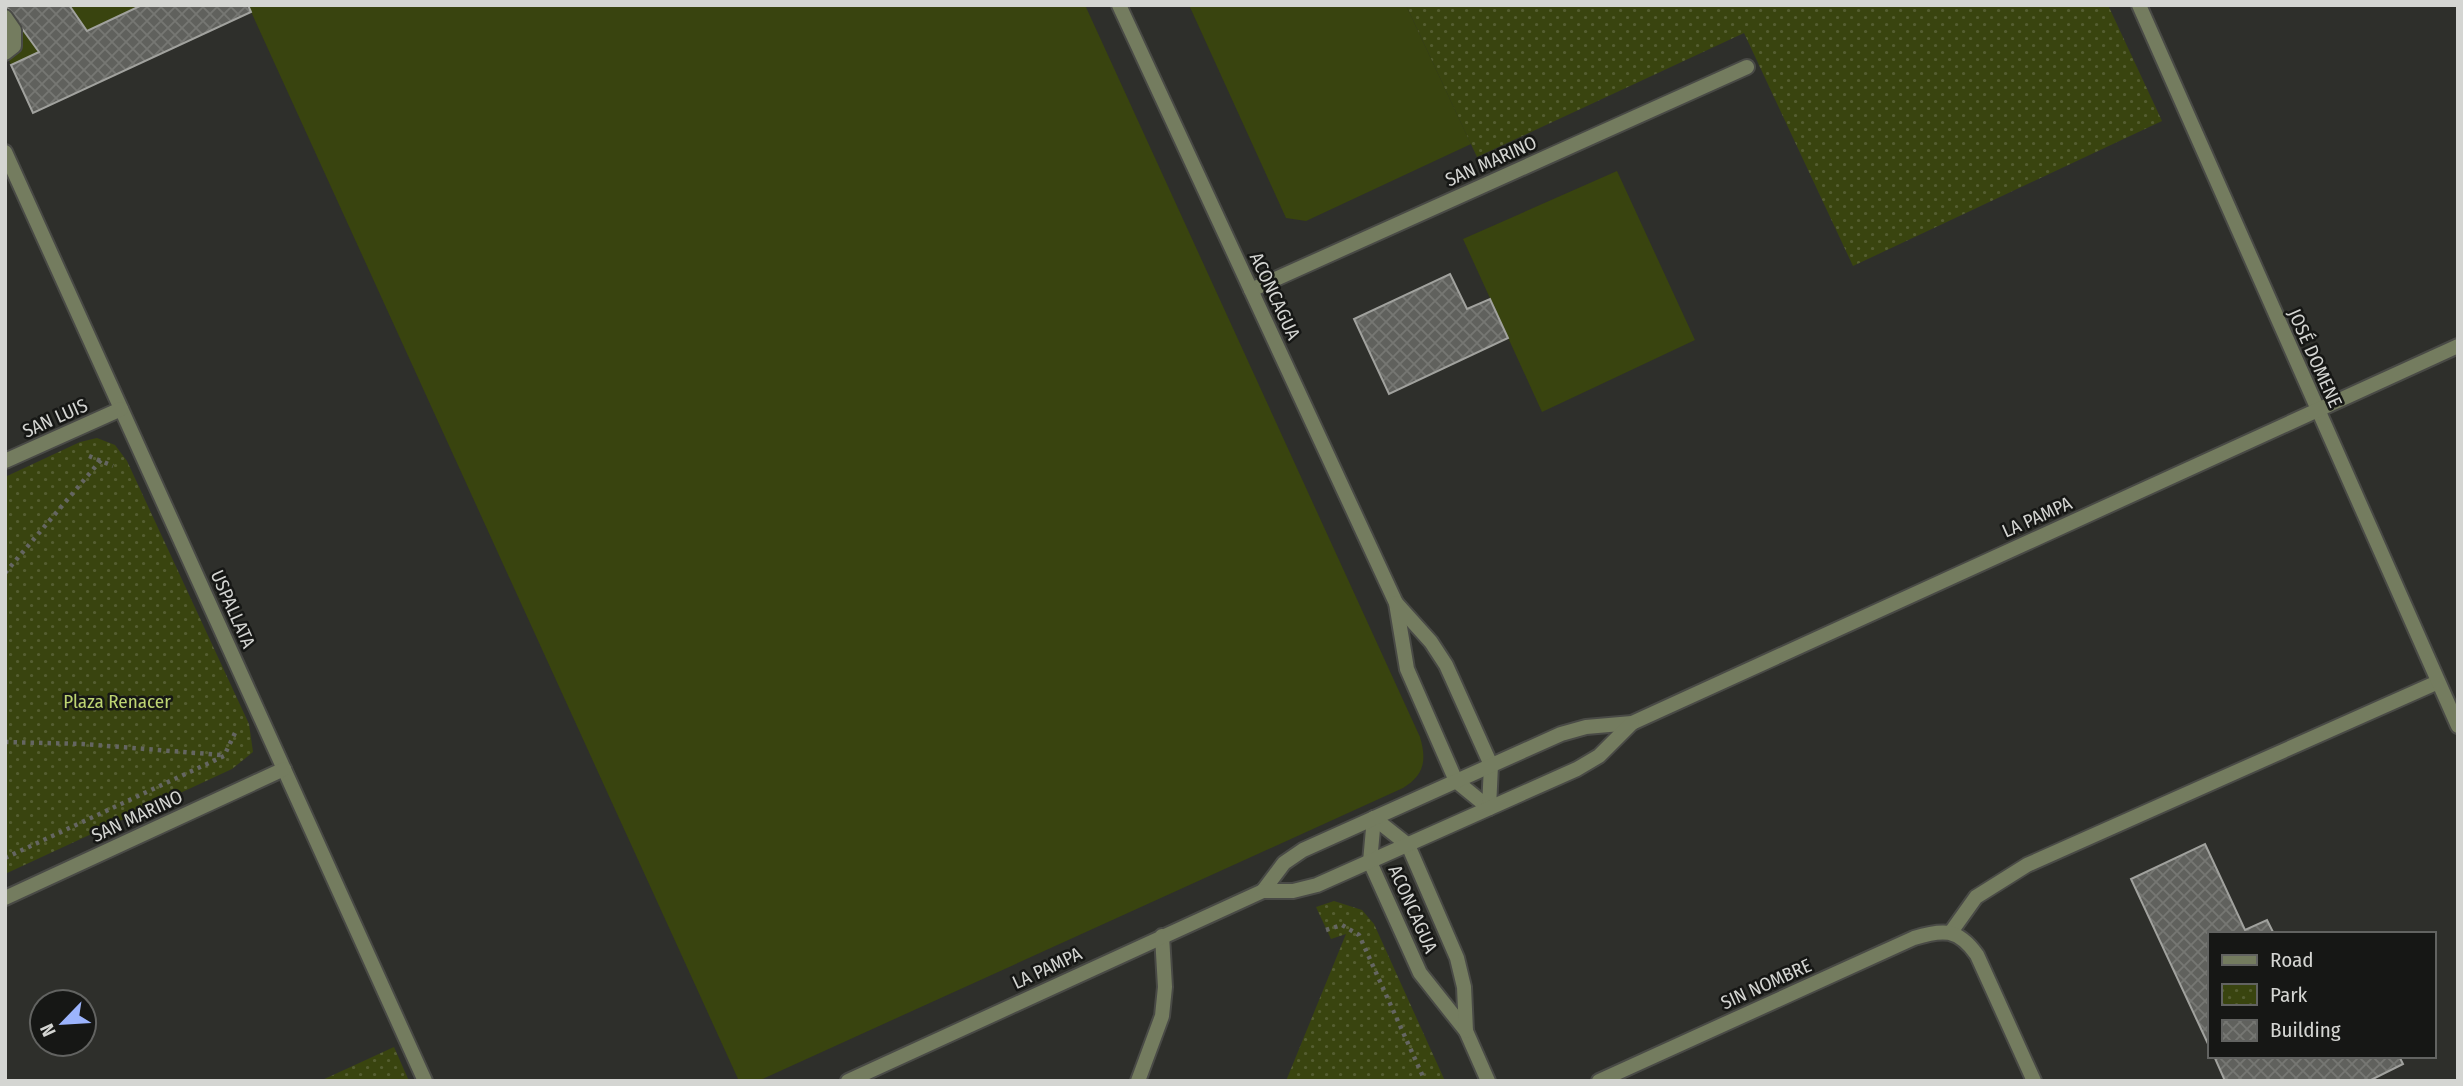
<svg xmlns="http://www.w3.org/2000/svg" width="2463" height="1086" font-family="'Fira Sans Condensed',sans-serif">
	<defs>
		<pattern id="park-dots" width="8" height="8" patternUnits="userSpaceOnUse" patternTransform="scale(1.75)"><rect width="8" height="8" fill="#39440f"/><path d="M2 2h.1M6 6h.1" fill="none" stroke="#555e31" stroke-width="1.8" stroke-linecap="round"/></pattern>
		<pattern id="building-cross-hatch" width="8" height="8" patternUnits="userSpaceOnUse" patternTransform="scale(1.75)"><rect width="8" height="8" fill="#60615d"/><path d="M0 0l8 8M0 8l8-8" fill="none" stroke="#767773"/></pattern>
	</defs>
	<rect width="100%" height="100%" fill="#2e2f2b"/>
	<g fill="#39440f">
		<polygon points="69,5 142,5 87,31"/>
		<path d="M248,5H1085L1420,737C1427,761 1424,775 1403,788L758,1081H739Z"/>
		<polygon points="1189,5 1406,5 1471,144 1306,221 1286,218"/>
		<polygon points="5,6 39,52 11,65 5,51"/>
		<polygon points="1617,171 1695,340 1542,412 1463,239"/>
	</g>
	<g fill="url(#park-dots)">
		<polygon points="1406,5 2108,5 2162,121 1853,266 1744,33 1477,157"/>
		<polygon points="97,438 115,445 127,461 249,724 253,752 232,769 5,874 5,477 80,442"/>
		<polygon points="1334,901 1362,910 1374,924 1445,1081 1286,1081 1346,934 1331,939 1316,907"/>
		<polygon points="394,1047 409,1081 320,1081"/>
	</g>
	<g fill="url(#building-cross-hatch)" stroke="#a1a29e" stroke-width="2">
		<polygon points="5,5 69,5 87,31 142,5 248,5 251,12 33,113 11,65 39,52"/>
		<polygon points="1450,274 1467,309 1490,299 1508,338 1389,394 1354,319"/>
		<polygon points="2205,844 2245,930 2267,920 2274,934 2209,934 2209,1046 2131,879"/>
		<polygon points="2214,1056 2399,1056 2403,1064 2369,1081 2225,1081"/>
	</g>
	<g fill="none" stroke-linecap="round" stroke-linejoin="round">
		<defs>
			<polyline id="service" points="5,17 14,30 14,46 5,53"/>
			<polyline id="pedestrian" points="1951,932 1976,897 2027,865 2438,682"/>
			<g id="minor">
				<polyline points="2139,5 2458,726"/>
				<polyline points="5,152 425,1081"/>
				<polyline points="1251,290 1747,67"/>
				<polyline points="5,461 121,409"/>
				<polyline points="5,898 284,769"/>
				<polyline points="1138,1081 1162,1016 1165,987 1162,936"/>
				<path d="M1599,1081L1914,938C1943,929 1958,928 1977,955L2034,1081"/>
			</g>
			<g id="tertiary">
				<polyline points="1119,5 1396,603 1407,669 1456,781 1489,808"/>
				<polyline points="1396,603 1431,642 1446,665 1491,765 1489,808"/>
				<polyline points="1374,818 1370,862 1420,973 1466,1031 1488,1081"/>
				<polyline points="1374,818 1408,845 1457,958 1464,987 1466,1031"/>
				<polyline points="1263,891 1284,863 1303,850 1561,734 1586,727 1632,723 2458,346"/>
				<polyline points="848,1081 1263,891 1293,891 1317,885 1577,769 1599,756 1632,723"/>
			</g>
		</defs>
		<use href="#service" stroke="#494a46" stroke-width="18"/>
		<use href="#pedestrian" stroke="#494a46" stroke-width="18"/>
		<use href="#minor" stroke="#494a46" stroke-width="18"/>
		<use href="#tertiary" stroke="#494a46" stroke-width="18"/>
		<g stroke="#656662" stroke-width="4.5" stroke-dasharray="3.5 5" stroke-linecap="butt">
			<polyline points="89,456 113,466"/>
			<polyline points="5,573 101,460"/>
			<polyline points="5,742 83,744 221,755"/>
			<polyline points="5,858 224,756 235,733"/>
			<polyline points="1326,930 1342,925 1359,935 1425,1081"/>
		</g>
		<use href="#service" stroke="#747c5f" stroke-width="14"/>
		<use href="#pedestrian" stroke="#747c5f" stroke-width="14"/>
		<use href="#minor" stroke="#747c5f" stroke-width="14"/>
		<use href="#tertiary" stroke="#747c5f" stroke-width="14"/>
	</g>
	<g text-anchor="middle" dominant-baseline="central" stroke-width="5" stroke-linejoin="round" paint-order="stroke">
		<g font-size="19" fill="#d4d5d2" stroke="#161715">
			<text transform="translate(1491 161) rotate(-24)">SAN MARINO</text>
			<text transform="translate(1275 296) rotate(65)">ACONCAGUA</text>
			<text transform="translate(2315 358) rotate(66)">JOSÉ DOMENE</text>
			<text transform="translate(55 418) rotate(-24)">SAN LUIS</text>
			<text transform="translate(2037 517) rotate(-24)">LA PAMPA</text>
			<text transform="translate(233 609) rotate(66)">USPALLATA</text>
			<text transform="translate(137 816) rotate(-25)">SAN MARINO</text>
			<text transform="translate(1413 909) rotate(66)">ACONCAGUA</text>
			<text transform="translate(1047 968) rotate(-25)">LA PAMPA</text>
			<text transform="translate(1766 984) rotate(-24)">SIN NOMBRE</text>
		</g>
		<g font-size="19" fill="#bdd472" stroke="#161715">
			<text x="117" y="701">Plaza Renacer</text>
		</g>
	</g>
	<rect width="2463" height="1086" fill="none" stroke="#d4d5d2" stroke-width="14"/>
	<rect x="2208" y="932" width="228" height="126" fill="#161715" stroke="#626361" stroke-width="2"/>
	<rect x="2222" y="955" width="35" height="10" fill="#747c5f" stroke="#626361" stroke-width="2"/>
	<text x="2270" y="967" font-size="21" fill="#d4d5d2">Road</text>
	<rect x="2222" y="984" width="35" height="21" fill="url(#park-dots)" stroke="#626361" stroke-width="2"/>
	<text x="2270" y="1002" font-size="21" fill="#d4d5d2">Park</text>
	<rect x="2222" y="1020" width="35" height="21" fill="url(#building-cross-hatch)" stroke="#626361" stroke-width="2"/>
	<text x="2270" y="1037" font-size="21" fill="#d4d5d2">Building</text>
	<g transform="translate(63 1023) rotate(245)"><circle r="33" fill="#161715" stroke="#626361" stroke-width="2"/>
	<path d="M0-5L12 26L0 18L-12 26Z" fill="#9cb4fd"/>
	<text y="-10" font-size="19" font-weight="bold" text-anchor="middle" fill="#d4d5d2">N</text>
	</g>
</svg>
